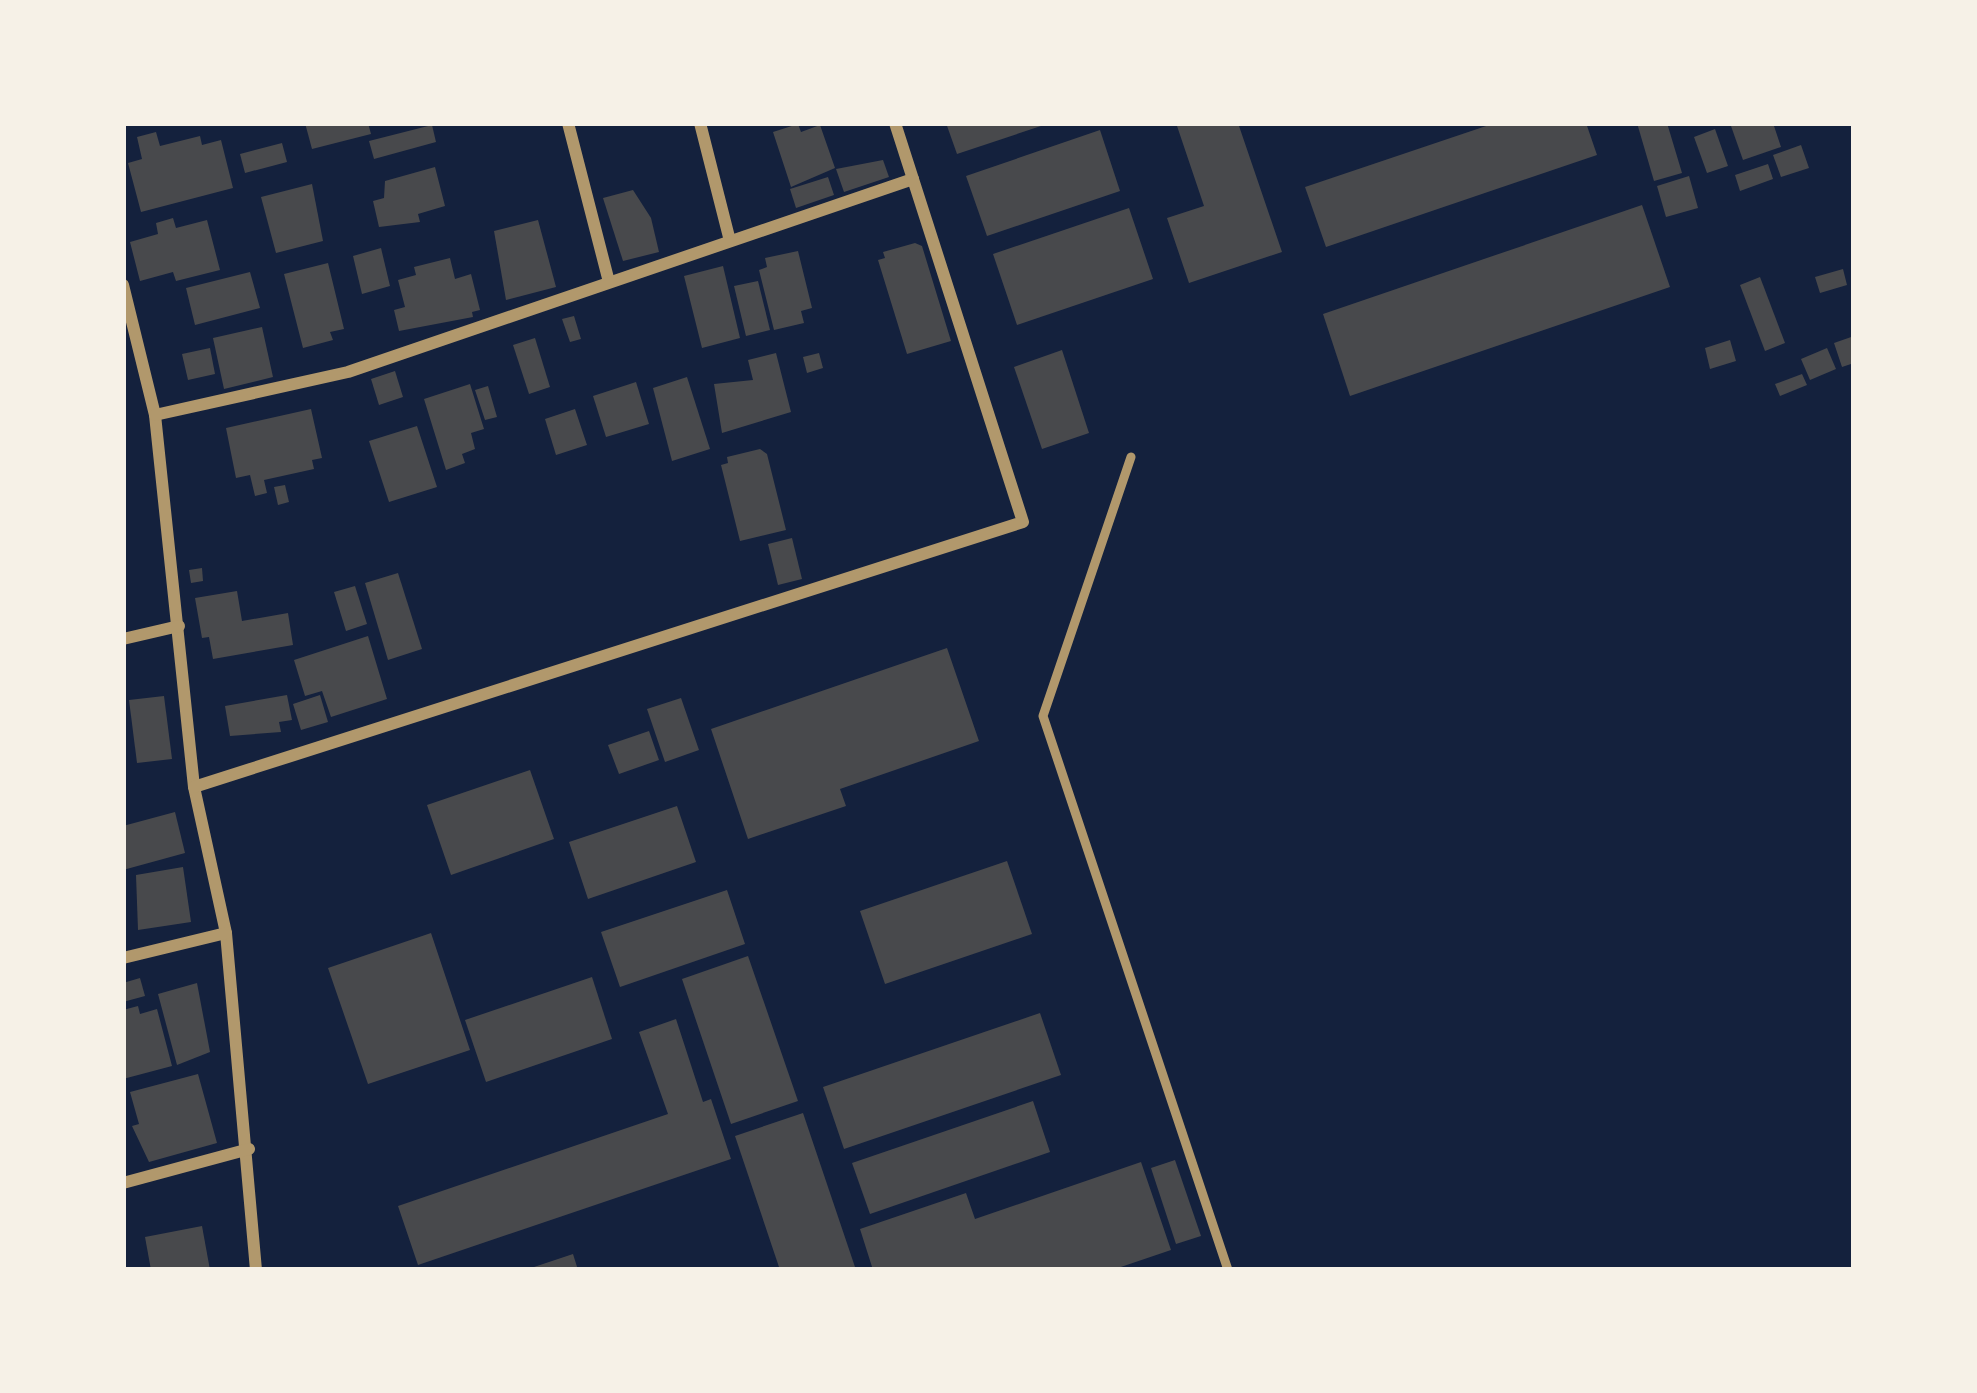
<svg xmlns="http://www.w3.org/2000/svg" width="1977" height="1393" font-family="'Nunito Sans',sans-serif">
	<rect width="100%" height="100%" fill="#14213d"/>
	<g fill="#48494c">
		<polygon points="305,123 368,123 371,134 312,149"/>
		<polygon points="946,123 1047,123 1047,124 957,154"/>
		<polygon points="1176,123 1238,123 1282,252 1189,283 1167,218 1204,206"/>
		<polygon points="1495,123 1586,123 1597,155 1326,247 1305,187"/>
		<polygon points="1637,123 1667,123 1682,173 1654,181"/>
		<polygon points="1773,123 1781,147 1743,160 1731,126"/>
		<polygon points="798,124 801,132 820,125 835,168 791,187 773,132"/>
		<polygon points="432,125 436,142 374,159 369,141"/>
		<polygon points="1715,129 1728,166 1707,173 1694,137"/>
		<polygon points="1100,130 1120,191 987,236 966,176"/>
		<polygon points="156,132 160,146 200,136 202,145 221,140 233,188 141,212 128,163 142,159 137,137"/>
		<polygon points="282,143 287,162 245,173 240,154"/>
		<polygon points="1801,145 1809,168 1781,177 1773,155"/>
		<polygon points="883,160 889,177 844,192 836,169"/>
		<polygon points="1768,164 1773,179 1740,191 1735,175"/>
		<polygon points="435,167 445,206 418,214 420,222 379,227 373,201 384,198 385,181"/>
		<polygon points="1689,176 1698,208 1666,217 1657,186"/>
		<polygon points="828,177 834,195 796,208 790,189"/>
		<polygon points="312,184 323,241 276,253 261,197"/>
		<polygon points="633,190 651,218 659,252 623,261 603,198"/>
		<polygon points="1642,205 1670,287 1350,396 1323,314"/>
		<polygon points="1129,208 1153,279 1017,325 993,254"/>
		<polygon points="173,218 176,228 207,220 220,270 176,281 173,272 140,281 130,242 158,234 156,223"/>
		<polygon points="538,220 556,287 506,300 494,231"/>
		<polygon points="915,243 922,246 951,341 907,354 878,260 885,258 883,252"/>
		<polygon points="381,248 390,286 362,294 353,256"/>
		<polygon points="798,251 812,308 801,311 804,323 774,330 759,270 767,267 765,258"/>
		<polygon points="450,258 455,279 471,274 480,310 472,312 473,317 399,331 394,310 405,307 398,280 416,275 414,267"/>
		<polygon points="328,263 344,329 330,332 333,340 303,348 284,274"/>
		<polygon points="723,266 740,338 702,348 684,276"/>
		<polygon points="1843,269 1847,285 1820,293 1815,277"/>
		<polygon points="250,272 260,308 195,325 186,288"/>
		<polygon points="1760,277 1785,343 1765,351 1740,285"/>
		<polygon points="758,281 770,330 746,336 734,286"/>
		<polygon points="574,316 581,339 570,342 562,319"/>
		<polygon points="262,327 273,377 224,389 213,338"/>
		<polygon points="1854,336 1854,363 1842,367 1834,343"/>
		<polygon points="535,338 550,387 529,394 513,345"/>
		<polygon points="1730,340 1736,361 1710,369 1705,348"/>
		<polygon points="210,348 215,374 188,380 182,354"/>
		<polygon points="1827,348 1836,369 1810,380 1801,359"/>
		<polygon points="1062,350 1089,433 1042,449 1014,367"/>
		<polygon points="776,353 791,412 722,433 714,384 753,380 748,360"/>
		<polygon points="819,353 823,368 807,373 803,357"/>
		<polygon points="395,371 403,397 379,405 371,379"/>
		<polygon points="1802,374 1807,385 1780,396 1775,384"/>
		<polygon points="687,377 710,449 672,461 653,388"/>
		<polygon points="636,382 649,424 606,437 593,396"/>
		<polygon points="470,384 484,429 471,433 475,449 462,454 465,463 446,470 424,399"/>
		<polygon points="488,386 497,417 485,420 475,390"/>
		<polygon points="311,409 322,458 312,460 314,469 264,480 267,493 255,496 250,475 236,478 226,428"/>
		<polygon points="575,409 587,445 556,455 545,419"/>
		<polygon points="417,426 437,487 389,502 369,441"/>
		<polygon points="760,449 767,454 786,530 740,541 721,465 728,463 727,457"/>
		<polygon points="285,485 289,502 278,505 274,487"/>
		<polygon points="792,538 802,579 778,585 768,544"/>
		<polygon points="202,568 203,581 191,583 189,570"/>
		<polygon points="398,573 422,649 388,660 365,583"/>
		<polygon points="355,586 367,624 346,631 334,592"/>
		<polygon points="237,591 242,621 288,613 293,645 213,659 209,637 202,638 195,598"/>
		<polygon points="368,636 387,699 331,717 322,691 305,696 294,660"/>
		<polygon points="947,648 979,741 840,789 846,806 748,839 711,729"/>
		<polygon points="287,695 292,720 279,722 281,732 230,736 225,706"/>
		<polygon points="320,695 328,722 301,730 293,704"/>
		<polygon points="164,696 172,759 137,763 129,700"/>
		<polygon points="681,698 699,750 665,762 647,709"/>
		<polygon points="649,731 659,760 619,774 608,745"/>
		<polygon points="530,770 554,839 451,875 427,805"/>
		<polygon points="677,806 696,862 588,899 569,842"/>
		<polygon points="175,812 185,853 123,870 123,826"/>
		<polygon points="1007,861 1032,934 885,984 860,911"/>
		<polygon points="183,867 191,922 138,930 136,875"/>
		<polygon points="727,890 745,944 620,987 601,932"/>
		<polygon points="431,933 470,1050 368,1084 328,968"/>
		<polygon points="748,956 798,1101 731,1124 682,979"/>
		<polygon points="592,977 612,1039 486,1082 465,1020"/>
		<polygon points="140,978 145,996 123,1002 123,983"/>
		<polygon points="197,983 210,1052 177,1065 158,994"/>
		<polygon points="138,1006 140,1014 157,1009 172,1066 123,1079 123,1010"/>
		<polygon points="1040,1013 1061,1075 844,1149 823,1087"/>
		<polygon points="676,1019 703,1102 711,1099 731,1159 418,1265 398,1206 668,1114 639,1032"/>
		<polygon points="198,1074 217,1143 149,1162 132,1126 139,1124 130,1092"/>
		<polygon points="1033,1101 1050,1152 870,1214 852,1163"/>
		<polygon points="803,1113 856,1270 780,1270 735,1136"/>
		<polygon points="1175,1160 1201,1236 1176,1244 1151,1168"/>
		<polygon points="1141,1162 1171,1250 1112,1270 873,1270 860,1229 966,1193 975,1219"/>
		<polygon points="202,1226 210,1270 151,1270 145,1237"/>
		<polygon points="573,1254 578,1270 528,1270 528,1269"/>
	</g>
	<g fill="none" stroke-linecap="round" stroke-linejoin="round">
		<polyline stroke="#b1986c" stroke-width="9" points="1131,457 1043,716 1228,1270"/>
		<g stroke="#b1986c" stroke-width="12">
			<polyline points="568,123 609,282"/>
			<polyline points="700,123 730,241"/>
			<polyline points="123,285 155,415 194,787 226,933 256,1270"/>
			<polyline points="155,415 348,372 913,179"/>
			<polyline points="123,639 179,626"/>
			<polyline points="194,787 1023,522 895,123"/>
			<polyline points="123,958 226,933"/>
			<polyline points="123,1183 249,1149"/>
		</g>
	</g>
	<rect width="1977" height="1393" fill="none" stroke="#f6f1e7" stroke-width="252"/>
</svg>
